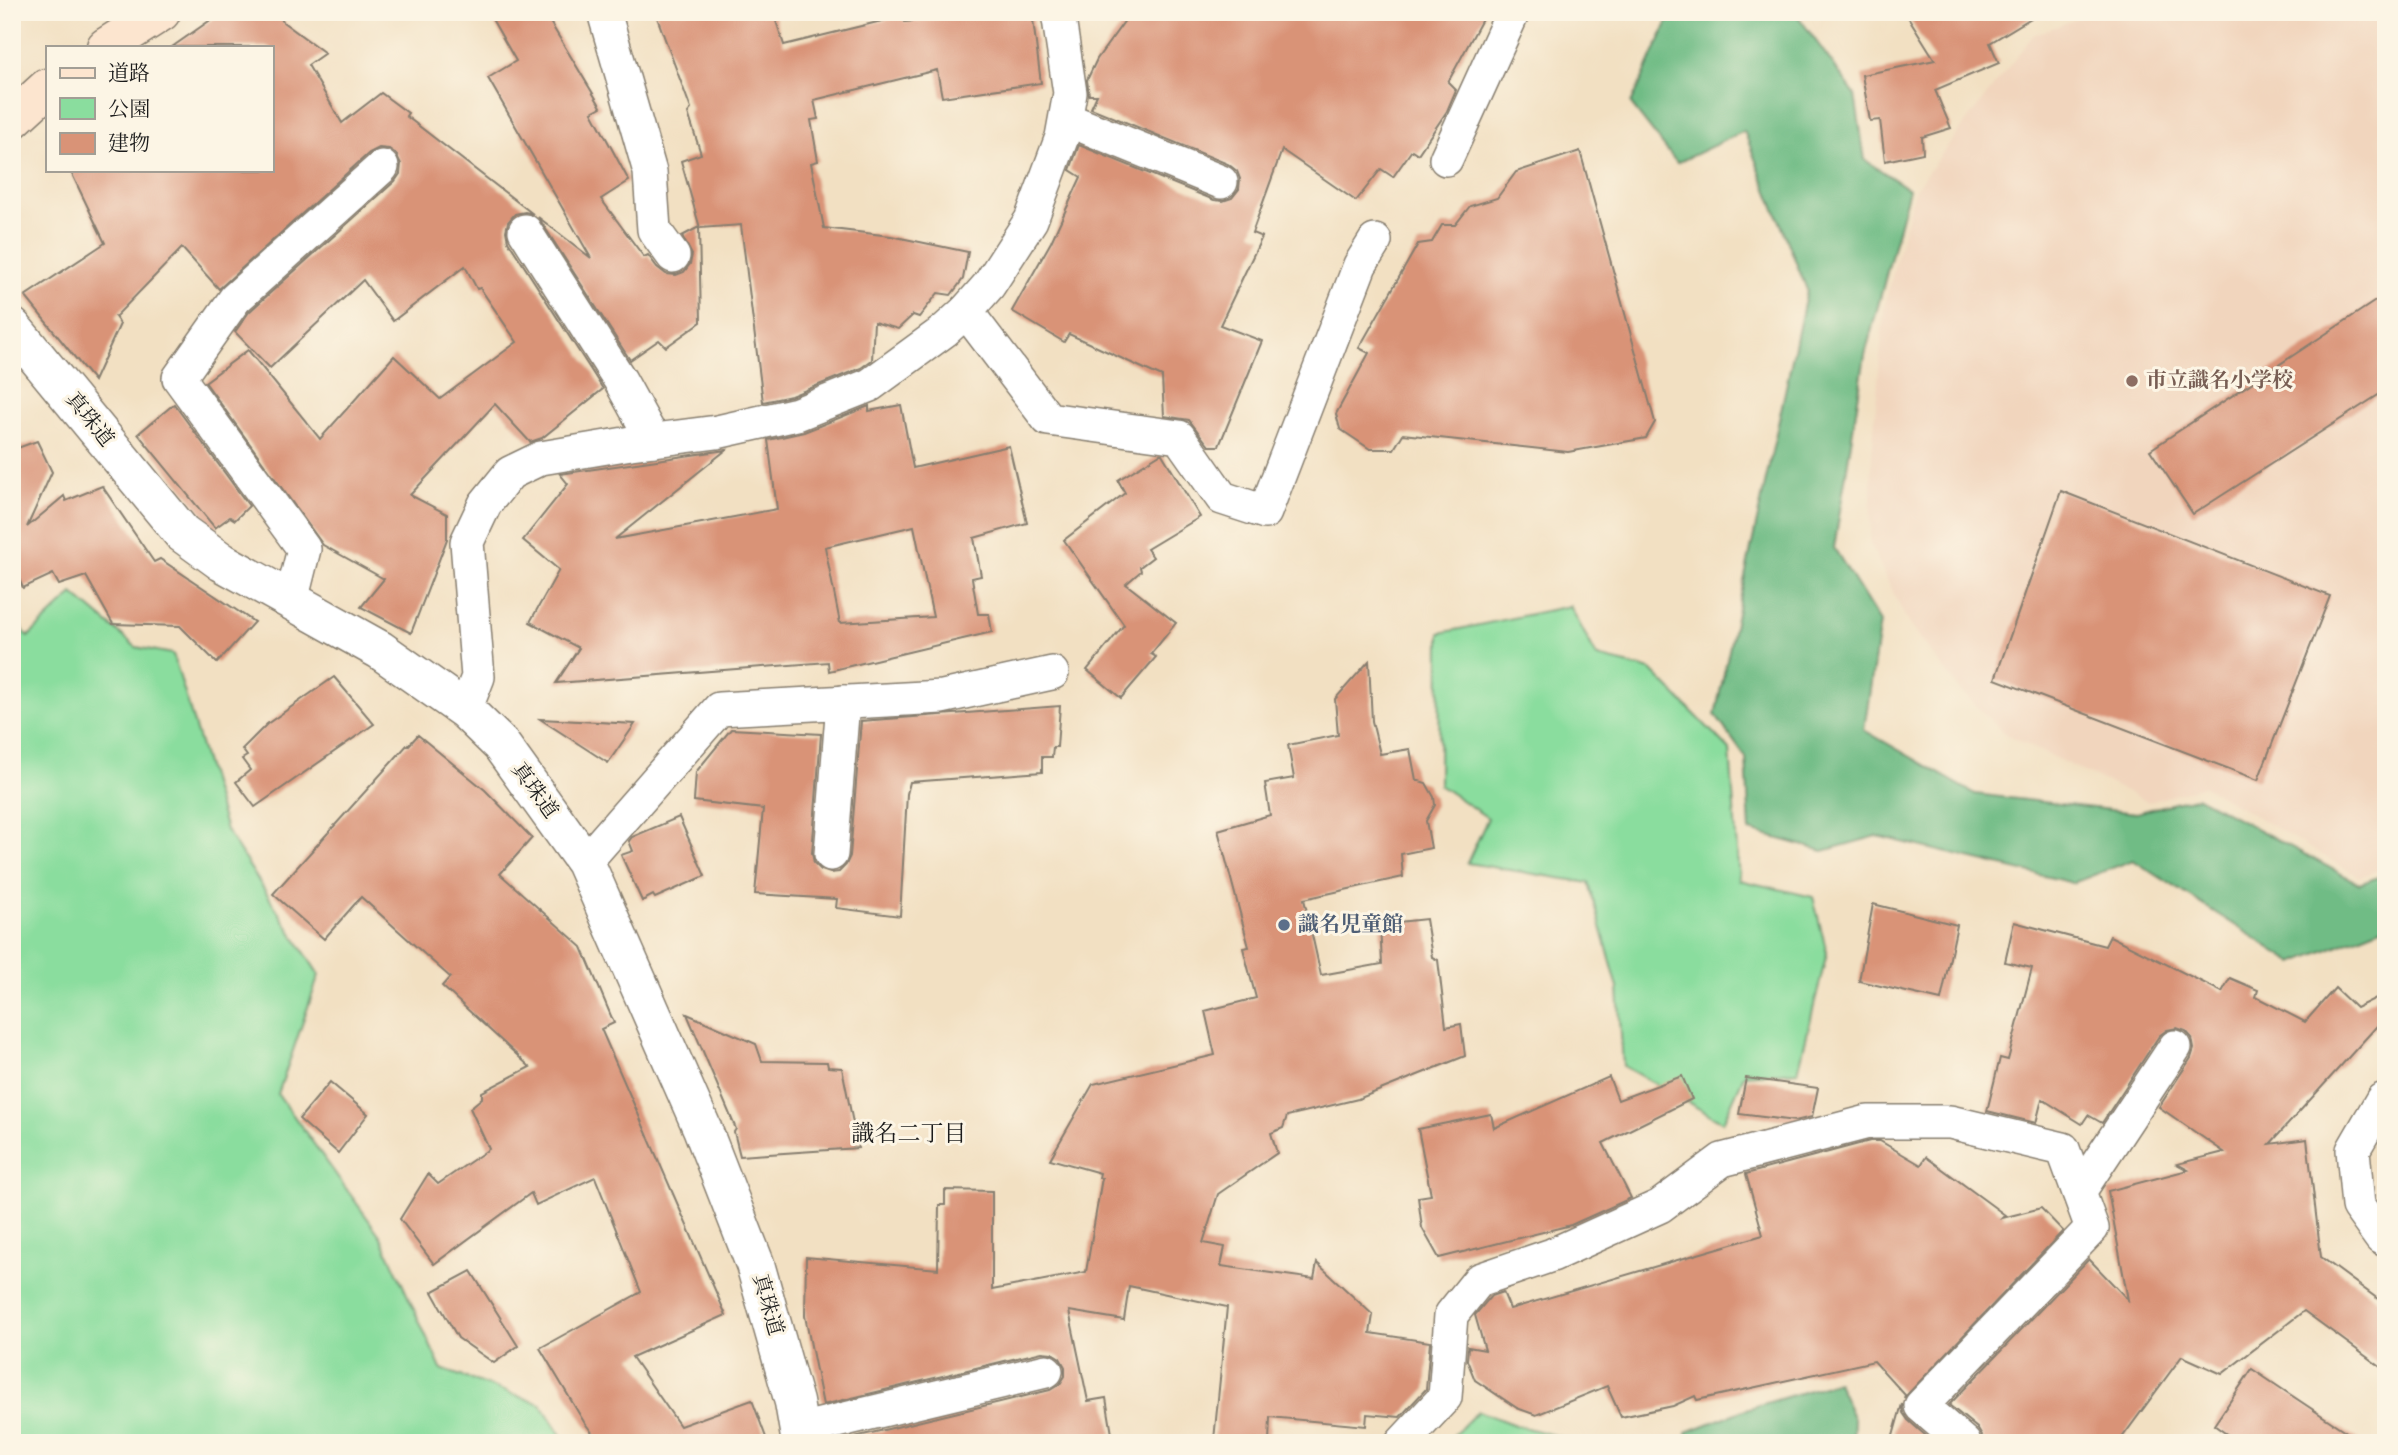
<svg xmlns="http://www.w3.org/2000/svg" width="2398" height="1455" font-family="'Old Standard TT','Noto Serif JP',serif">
	<rect width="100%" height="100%" fill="#fcf5e5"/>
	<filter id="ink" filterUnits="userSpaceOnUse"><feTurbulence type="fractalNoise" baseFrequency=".0143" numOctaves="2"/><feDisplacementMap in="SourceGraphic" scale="14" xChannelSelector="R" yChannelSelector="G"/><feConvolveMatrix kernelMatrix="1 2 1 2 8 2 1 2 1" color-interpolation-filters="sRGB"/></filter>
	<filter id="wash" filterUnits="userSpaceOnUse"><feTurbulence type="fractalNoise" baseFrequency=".00686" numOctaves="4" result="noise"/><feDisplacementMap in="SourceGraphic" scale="28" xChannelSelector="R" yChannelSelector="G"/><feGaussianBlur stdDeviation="1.57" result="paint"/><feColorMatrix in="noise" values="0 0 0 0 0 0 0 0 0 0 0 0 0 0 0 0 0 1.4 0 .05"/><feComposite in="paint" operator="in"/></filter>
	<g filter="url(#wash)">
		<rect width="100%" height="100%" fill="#f2e0c2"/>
		<polygon fill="#f1d5bd" points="2095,12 2386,12 2386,867 2360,877 2204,786 2149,802 2006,735 1960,690 1907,621 1870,544 1872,454 1884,308 1914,190 2033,35"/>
		<g fill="#8add9e" stroke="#537c5d" stroke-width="2">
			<polygon points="73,594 136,647 173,654 226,830 319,975 278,1094 381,1237 441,1369 541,1404 566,1443 12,1443 12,614 28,637"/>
			<polygon points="1570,606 1597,657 1651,670 1730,750 1739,880 1813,897 1827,953 1798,1071 1744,1075 1723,1122 1623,1066 1618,988 1589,883 1467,863 1488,818 1439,785 1440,633"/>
			<polygon points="1478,1411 1515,1425 1583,1443 1446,1443"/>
		</g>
		<g fill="#6fbc85" stroke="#466c50" stroke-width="2">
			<polygon points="1672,12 1795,12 1855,95 1865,160 1909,189 1865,355 1834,548 1880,622 1864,730 1975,794 2136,813 2198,797 2360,884 2386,874 2386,926 2294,963 2133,860 2073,883 1877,836 1823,851 1750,831 1746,758 1715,715 1807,290 1744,131 1677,163 1631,104"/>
			<polygon points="1837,1382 1854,1419 1853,1443 1687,1443 1687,1432 1746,1409"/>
		</g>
		<g id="blocks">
			<g fill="#d99377" fill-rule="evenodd">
				<polygon points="222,12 277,12 283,22 325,53 308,65 342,123 381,93 408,113 406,116 533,214 525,212 515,214 508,222 506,231 508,241 603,389 542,438 530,442 495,404 410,495 447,514 447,539 411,633 361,607 384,579 323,545 205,382 248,350 320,439 394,356 440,399 517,342 480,288 477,289 465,266 393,321 363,280 270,368 235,332 249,312 395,181 400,174 401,164 396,154 389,149 379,148 369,153 219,289 182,248 115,317 120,324 94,381 25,296 105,243 70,170 271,170 271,47 172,47"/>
				<polygon points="488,12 544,12 601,107 592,112 629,181 601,199 644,257 648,255 657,267 666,274 676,275 684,272 690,264 692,255 682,236 699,227 701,322 666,347 659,340 630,360 538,217 591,258 488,78 516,61"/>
				<polygon points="655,12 773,12 784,45 902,16 905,22 1003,12 1032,12 1041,83 942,97 937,70 814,100 818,119 811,120 818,161 811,163 824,228 891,236 968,252 963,279 951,295 938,293 919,317 913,315 898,329 874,322 872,360 861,368 791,396 763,402 741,225 700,228 681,161 701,154 688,113 691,109"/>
				<polygon points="1131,12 1486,12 1448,82 1456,90 1447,111 1418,154 1412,150 1393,177 1381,169 1356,201 1282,150 1252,233 1262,237 1220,325 1262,341 1219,446 1209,446 1189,420 1164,416 1162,377 1069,334 1064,342 1012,311 1051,242 1081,177 1070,170 1079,145 1214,200 1223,201 1232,198 1239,189 1240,179 1237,171 1228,164 1091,108 1097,95 1089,95 1087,80 1097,59"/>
				<polygon points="1905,12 2041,12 1990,43 1999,63 1935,90 1951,128 1922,137 1923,153 1885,161 1880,120 1870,121 1862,75 1935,60"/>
				<polygon points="1580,151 1655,422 1646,438 1568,452 1403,434 1394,449 1370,449 1340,429 1336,414 1369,353 1359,348 1418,244 1432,242 1442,225 1455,225 1470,206 1497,198 1516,172"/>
				<polygon points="2386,294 2386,390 2193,514 2150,450"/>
				<polygon points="174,404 249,506 235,520 230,517 215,528 138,434"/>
				<path d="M901,405L913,468L1009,446L1027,523L974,538L981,576L972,578L978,614H989L992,632L829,671L828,662L556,683L579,648L530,622L559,570L523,540L568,484L560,474L726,450L615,539L777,509L768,440L804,432L869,406V411ZM914,526L933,617L840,623L825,547Z"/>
				<polygon points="37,441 52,472 27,527 64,496 66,501 102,486 154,562 160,559 254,622 217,663 180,626 113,624 86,576 59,585 53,574 23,588 12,563 12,450"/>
				<polygon points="1160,454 1162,454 1200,517 1147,549 1153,557 1140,567 1141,571 1126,584 1176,623 1151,654 1156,657 1121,698 1087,670 1124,625 1064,540 1125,493 1118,480"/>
				<polygon points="2061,491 2330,596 2258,780 1995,679"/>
				<polygon points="1369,661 1372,721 1380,754 1410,749 1416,780 1426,783 1434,797 1435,805 1426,821 1431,848 1401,854 1403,877 1304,899 1321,975 1382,964 1380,924 1426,919 1432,957 1438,960 1446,1027 1461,1024 1465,1056 1358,1099 1287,1116 1283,1128 1271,1133 1277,1153 1218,1194 1203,1243 1225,1247 1221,1266 1314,1279 1317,1263 1373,1315 1370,1333 1430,1342 1426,1389 1400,1417 1367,1414 1366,1426 1270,1417 1269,1443 1214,1440 1227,1307 1129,1286 1124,1320 1069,1311 1088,1401 1106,1398 1112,1434 1073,1443 830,1443 1050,1390 1060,1384 1065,1376 1065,1367 1060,1358 1052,1353 1042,1352 823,1405 805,1316 806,1257 938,1269 939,1205 945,1205 945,1190 992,1191 992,1290 1086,1272 1102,1178 1099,1178 1100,1173 1050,1159 1093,1084 1215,1055 1205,1011 1256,998 1243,948 1249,947 1218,830 1270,815 1265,783 1294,778 1288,745 1338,735 1335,699"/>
				<polygon points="334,677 374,724 255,807 236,782 250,770 242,759 247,756 242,749 267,724"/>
				<polygon points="1060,706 1057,747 1053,747 1052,757 1042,757 1042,772 910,782 907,794 900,916 836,908 837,899 755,894 763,809 694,801 696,772 731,729 821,734 812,853 814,863 821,870 830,873 839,872 846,865 850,856 861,721"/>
				<polygon points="540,719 635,724 608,763"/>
				<polygon points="418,735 485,790 532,838 500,874 582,947 614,1023 601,1029 726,1315 632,1357 680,1426 752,1400 768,1443 600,1443 584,1422 540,1348 641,1292 595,1177 536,1205 531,1193 434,1264 400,1219 428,1174 438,1184 489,1149 470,1108 482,1098 482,1092 530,1067 442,986 450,977 361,897 324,939 273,894 408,744 409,745"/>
				<polygon points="679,817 705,876 655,898 653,895 642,901 621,855 633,851 629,841 632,837"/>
				<polygon points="1873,904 1957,925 1941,1000 1859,981"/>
				<polygon points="2014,922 2105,946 2110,936 2222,992 2230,978 2258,990 2256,997 2305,1022 2335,988 2356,1008 2386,993 2386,1016 2270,1144 2307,1139 2321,1257 2386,1305 2386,1371 2304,1311 2222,1374 2182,1356 2121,1439 2092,1443 1983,1443 1982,1436 1977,1428 1949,1405 2089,1259 2128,1300 2108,1191 2188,1170 2177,1164 2224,1152 2159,1107 2191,1058 2194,1049 2192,1038 2186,1031 2177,1028 2167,1030 2159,1036 2102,1123 2088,1115 2082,1124 2042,1099 2036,1123 1987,1111 2000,1058 2008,1060 2032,968 2005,962"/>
				<polygon points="687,1014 756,1044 762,1061 827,1062 828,1067 842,1068 858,1148 740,1156 734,1132 736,1129"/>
				<polygon points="1682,1076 1692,1099 1603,1143 1631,1198 1571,1225 1439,1258 1422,1228 1418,1197 1431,1195 1418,1129 1491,1114 1494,1128 1609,1077 1618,1100"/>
				<polygon points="1746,1078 1818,1088 1812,1117 1795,1121 1739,1114"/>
				<polygon points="330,1082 368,1114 338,1153 299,1119"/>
				<polygon points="1870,1141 1880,1141 1921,1165 1926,1157 2005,1215 2002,1218 2041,1208 2063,1231 1904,1398 1905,1395 1874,1361 1697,1400 1695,1396 1673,1406 1621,1417 1607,1386 1536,1415 1517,1408 1475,1380 1467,1360 1468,1347 1485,1350 1475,1315 1491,1296 1503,1292 1510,1309 1763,1235 1746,1174"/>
				<polygon points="471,1271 518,1346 494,1363 458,1338 432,1292"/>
				<polygon points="2252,1369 2363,1443 2239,1443 2214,1425"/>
				<polygon points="1902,1404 1903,1413 1908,1420 1934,1443 1891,1443"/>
			</g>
		</g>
	</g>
	<g filter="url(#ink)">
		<use href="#blocks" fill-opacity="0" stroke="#877e6f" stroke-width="2"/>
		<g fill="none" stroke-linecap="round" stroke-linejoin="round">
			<defs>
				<g id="minor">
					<polyline points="604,12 650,172 654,230 673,256"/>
					<polyline points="1066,119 1221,182"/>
					<polyline points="1446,159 1513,12"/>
					<polyline points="525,231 620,380 653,440"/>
					<polyline points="966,311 1048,419 1179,437 1222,498 1265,512 1360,265 1375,241"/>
					<polyline points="291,601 304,549 179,378 235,299 382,167"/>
					<polyline points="465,710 478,677 467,542 485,504 510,473 541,458 631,443 717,432 797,414 870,385 944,331 966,311 989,285 1031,220 1062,137 1070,93 1058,12"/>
					<polyline points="831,854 843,702"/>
					<polyline points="585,862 719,709 942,697 1052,673"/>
					<polyline points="2386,1099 2382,1100 2353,1150 2358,1206 2381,1238 2386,1240"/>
					<polyline points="2079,1192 2175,1047"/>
					<polyline points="799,1430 1046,1371"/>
					<polyline points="1402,1443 1445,1397 1451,1315 1479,1280 1552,1255 1660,1206 1722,1160 1868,1122 1950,1122 2063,1149 2092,1228 1921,1406 1964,1443"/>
				</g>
				<polyline id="tertiary" points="12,327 182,533 222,562 380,650 465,710 501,745 585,862 702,1128 755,1264 794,1402 801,1443"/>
				<g id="secondary">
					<polyline points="106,47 161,12"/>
					<polyline points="12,120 47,88"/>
				</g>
			</defs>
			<use href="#minor" stroke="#877e6f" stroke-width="36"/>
			<use href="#tertiary" stroke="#877e6f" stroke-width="41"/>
			<use href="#secondary" stroke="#877e6f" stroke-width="41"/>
			<use href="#minor" stroke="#fff" stroke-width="33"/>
			<use href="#tertiary" stroke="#fff" stroke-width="38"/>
			<use href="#secondary" stroke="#fce5cf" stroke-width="38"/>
		</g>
	</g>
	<circle fill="#8d6e63" stroke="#fcf5e5" stroke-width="2.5" cx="2132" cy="381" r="7"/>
	<circle fill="#5c6f8a" stroke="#fcf5e5" stroke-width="2.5" cx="1284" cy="925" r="7"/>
	<g text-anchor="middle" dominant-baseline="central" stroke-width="6" stroke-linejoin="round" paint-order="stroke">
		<g font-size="21" font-weight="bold" fill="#785e54" stroke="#fcf5e5" text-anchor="start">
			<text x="2146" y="381">市立識名小学校</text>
		</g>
		<g font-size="21" fill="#1c1c1c" stroke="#fcf5e5">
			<text transform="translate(89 420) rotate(51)">真珠道</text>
			<text transform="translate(534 791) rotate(54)">真珠道</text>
			<text transform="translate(767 1305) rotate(74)">真珠道</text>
		</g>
		<g font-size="21" font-weight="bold" fill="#4e5e75" stroke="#fcf5e5" text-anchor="start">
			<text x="1298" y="925">識名児童館</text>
		</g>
		<g font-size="23" fill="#1c1c1c" stroke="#fcf5e5">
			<text x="909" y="1134">識名二丁目</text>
		</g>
	</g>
	<rect width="2398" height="1455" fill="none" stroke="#fcf5e5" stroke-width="42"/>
	<rect x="46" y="46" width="228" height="126" fill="#fcf5e5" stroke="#a29e95" stroke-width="2"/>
	<rect x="60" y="68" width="35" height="10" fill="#fce5cf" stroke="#a29e95" stroke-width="2"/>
	<text x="108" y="80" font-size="21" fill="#1c1c1c">道路</text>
	<rect x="60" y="98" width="35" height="21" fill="#8add9e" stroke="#a29e95" stroke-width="2"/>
	<text x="108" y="116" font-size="21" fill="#1c1c1c">公園</text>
	<rect x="60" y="133" width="35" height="21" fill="#d99377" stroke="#a29e95" stroke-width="2"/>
	<text x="108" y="150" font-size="21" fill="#1c1c1c">建物</text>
</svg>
